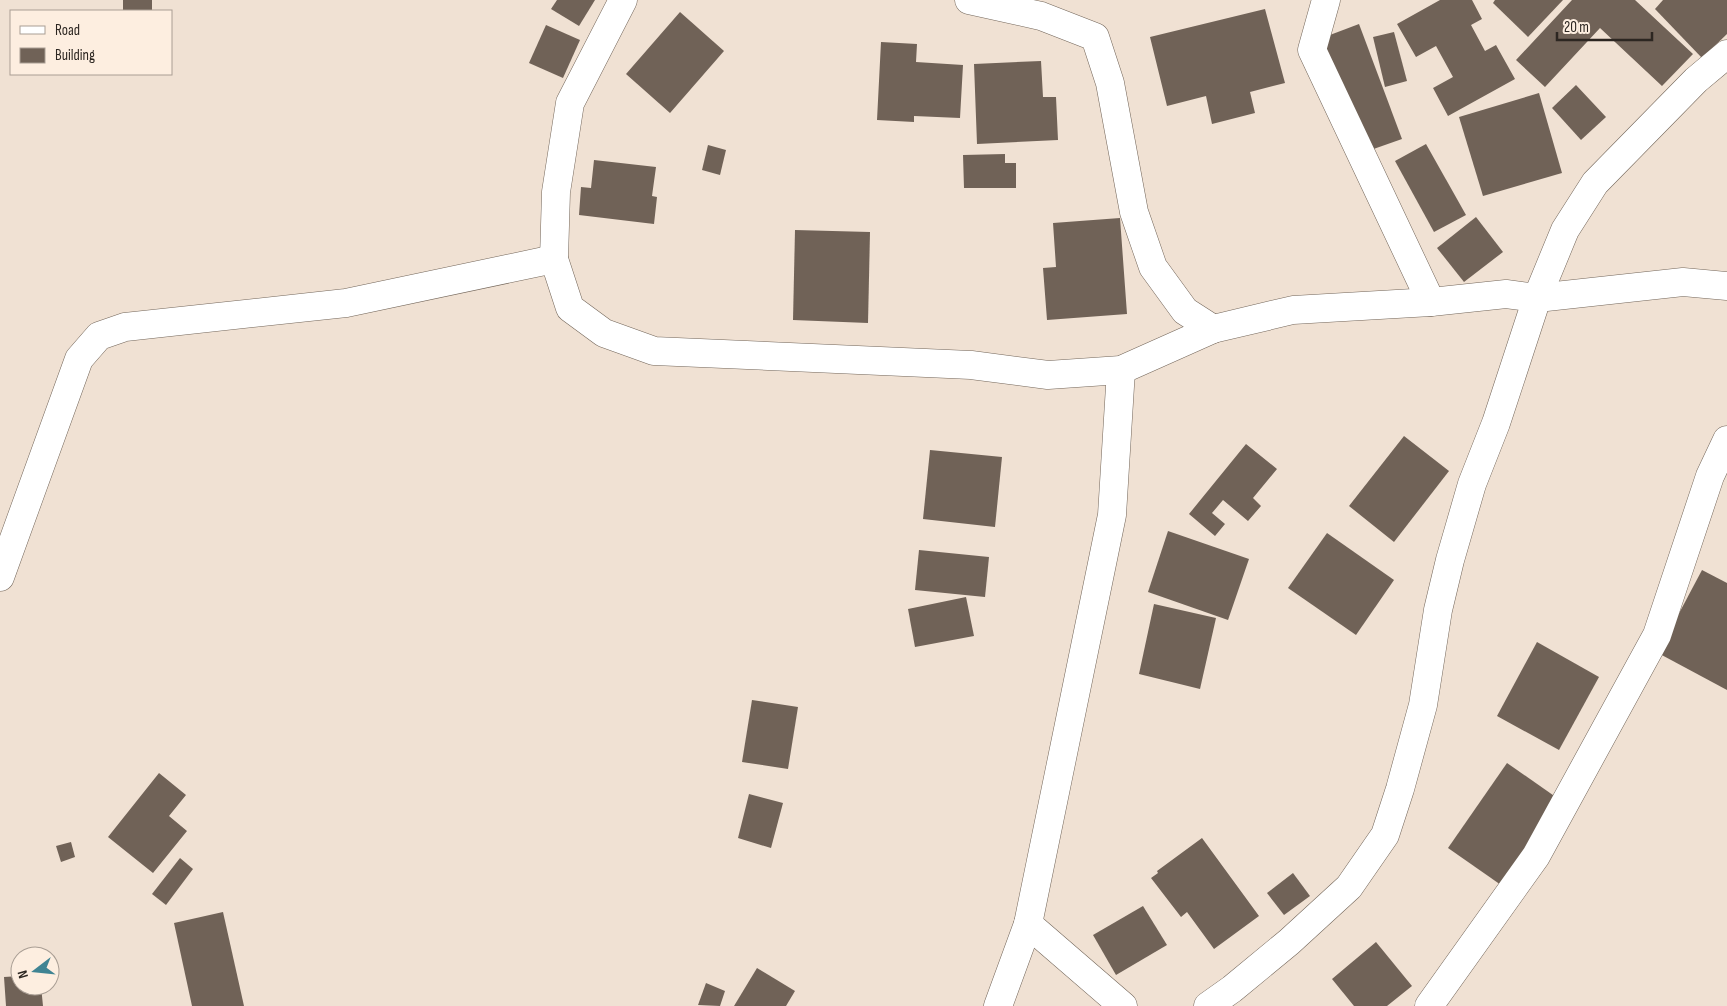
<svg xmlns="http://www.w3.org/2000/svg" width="1727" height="1006" font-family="'Sofia Sans Condensed',sans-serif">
	<rect width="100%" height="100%" fill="#f0e1d3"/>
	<g fill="#706257">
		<rect x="123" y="0" width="29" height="11"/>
		<polygon points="557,0 595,0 579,26 551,9"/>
		<polygon points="1440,0 1472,0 1482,19 1471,25 1485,51 1496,45 1515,79 1448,116 1433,88 1453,77 1436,46 1416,57 1397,24"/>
		<polygon points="1495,0 1563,0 1528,37 1493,3"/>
		<polygon points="1572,0 1635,0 1693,54 1662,86 1600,28 1545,87 1516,60"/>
		<polygon points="1663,0 1727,0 1727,34 1702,58 1655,9"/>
		<polygon points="1265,9 1285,83 1250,92 1255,113 1212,124 1206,96 1167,106 1150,37"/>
		<polygon points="680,12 724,51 670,113 626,74"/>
		<polygon points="1359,24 1402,139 1365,152 1322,38"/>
		<polygon points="546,25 580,40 563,78 529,63"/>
		<polygon points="1394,32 1407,81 1385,87 1373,37"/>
		<polygon points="881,42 917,44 916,62 963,65 960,118 914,116 914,122 877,120"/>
		<polygon points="1041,61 1043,97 1056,97 1058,140 977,144 974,64"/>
		<polygon points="1576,85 1606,117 1581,140 1552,108"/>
		<polygon points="1539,93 1562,173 1483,196 1459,117"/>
		<polygon points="1426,144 1466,215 1434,232 1395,161"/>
		<polygon points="708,145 726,150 720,175 702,170"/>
		<polygon points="1005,154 1005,163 1016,163 1016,188 964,188 963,155"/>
		<polygon points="594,160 656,167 652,196 657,197 654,224 579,215 581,187 591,188"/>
		<polygon points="1476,217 1503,252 1464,282 1437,248"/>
		<polygon points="1120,218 1127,314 1047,320 1043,268 1056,267 1053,223"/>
		<polygon points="795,230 870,232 868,323 793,320"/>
		<polygon points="1404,436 1449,471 1394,542 1349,506"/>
		<polygon points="1246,444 1277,469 1253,498 1261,506 1248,521 1223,500 1212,513 1225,524 1215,536 1189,514"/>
		<polygon points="930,450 1002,457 995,527 923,519"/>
		<polygon points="1168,531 1249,559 1228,620 1148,592"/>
		<polygon points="1327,533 1394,580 1356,635 1288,588"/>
		<polygon points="919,550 989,557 985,597 915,590"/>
		<polygon points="1702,570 1727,583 1727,690 1658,653"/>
		<polygon points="966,597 974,636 915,647 908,609"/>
		<polygon points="1154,604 1216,618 1200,689 1139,674"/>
		<polygon points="1537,642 1599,677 1559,750 1497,716"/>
		<polygon points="752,700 798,707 788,769 742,762"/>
		<polygon points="1507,763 1560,800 1501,885 1448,848"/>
		<polygon points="159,773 186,795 169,816 187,831 153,873 108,837"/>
		<polygon points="749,794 783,803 771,848 738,838"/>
		<polygon points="1202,838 1259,916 1214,949 1187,912 1181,917 1151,878 1158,873 1157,871"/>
		<polygon points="71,842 75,857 61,862 56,846"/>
		<polygon points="180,858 193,869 166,905 152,894"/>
		<polygon points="1293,873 1310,896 1284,915 1267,893"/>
		<polygon points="1143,906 1167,945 1116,975 1093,935"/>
		<polygon points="223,912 244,1006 192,1006 174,923"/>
		<polygon points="1376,942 1412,986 1387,1006 1354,1006 1332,979"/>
		<polygon points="757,968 795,991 786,1006 734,1006"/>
		<polygon points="20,976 20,986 41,986 43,1006 6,1006 4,977"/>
		<polygon points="706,983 725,991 720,1006 698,1005"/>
	</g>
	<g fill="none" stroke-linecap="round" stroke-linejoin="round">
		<defs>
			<g id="street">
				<polyline points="623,0 570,103 556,192 554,259 570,308 604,333 654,351 971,365 1048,375 1121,370 1213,329 1293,310 1431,302 1506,294 1537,298 1683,282 1727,286"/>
				<polyline points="969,0 1041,16 1095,37 1110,83 1134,212 1153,267 1185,311 1213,329"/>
				<polyline points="1326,0 1312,50 1431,302"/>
				<polyline points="0,577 79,359 99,336 125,327 346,303 554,259"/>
				<polyline points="1028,924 1123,1006"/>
				<polyline points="998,1006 1028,924 1112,515 1121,370"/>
				<polyline points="1208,1006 1232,989 1289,942 1349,887 1385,835 1400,789 1423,705 1438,610 1450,560 1472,484 1496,423 1537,298 1565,230 1595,183 1696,80 1727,54"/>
				<polyline points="1429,1006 1536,856 1657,635 1710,476 1727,440"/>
			</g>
		</defs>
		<use href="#street" stroke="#73665a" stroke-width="29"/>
		<use href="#street" stroke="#fff" stroke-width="28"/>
	</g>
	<rect x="10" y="10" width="162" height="65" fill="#fdeee0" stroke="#a99e94"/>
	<rect x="20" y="26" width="25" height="8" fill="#ffffff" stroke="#a99e94"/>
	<text x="55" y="35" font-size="15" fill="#2c2621">Road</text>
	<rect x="20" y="48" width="25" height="15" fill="#706257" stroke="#a99e94"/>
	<text x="55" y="60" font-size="15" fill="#2c2621">Building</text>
	<g transform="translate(35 971) rotate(254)"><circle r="24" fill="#fdeee0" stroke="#a99e94"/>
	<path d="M0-4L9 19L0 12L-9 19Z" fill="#408493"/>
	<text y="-8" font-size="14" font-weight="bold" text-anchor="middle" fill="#2c2621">N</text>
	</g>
	<path d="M1557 32v8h95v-8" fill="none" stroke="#2c2621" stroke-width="2.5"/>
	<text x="1564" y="32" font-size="15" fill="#2c2621" stroke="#fdeee0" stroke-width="4" paint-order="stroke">20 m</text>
</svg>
